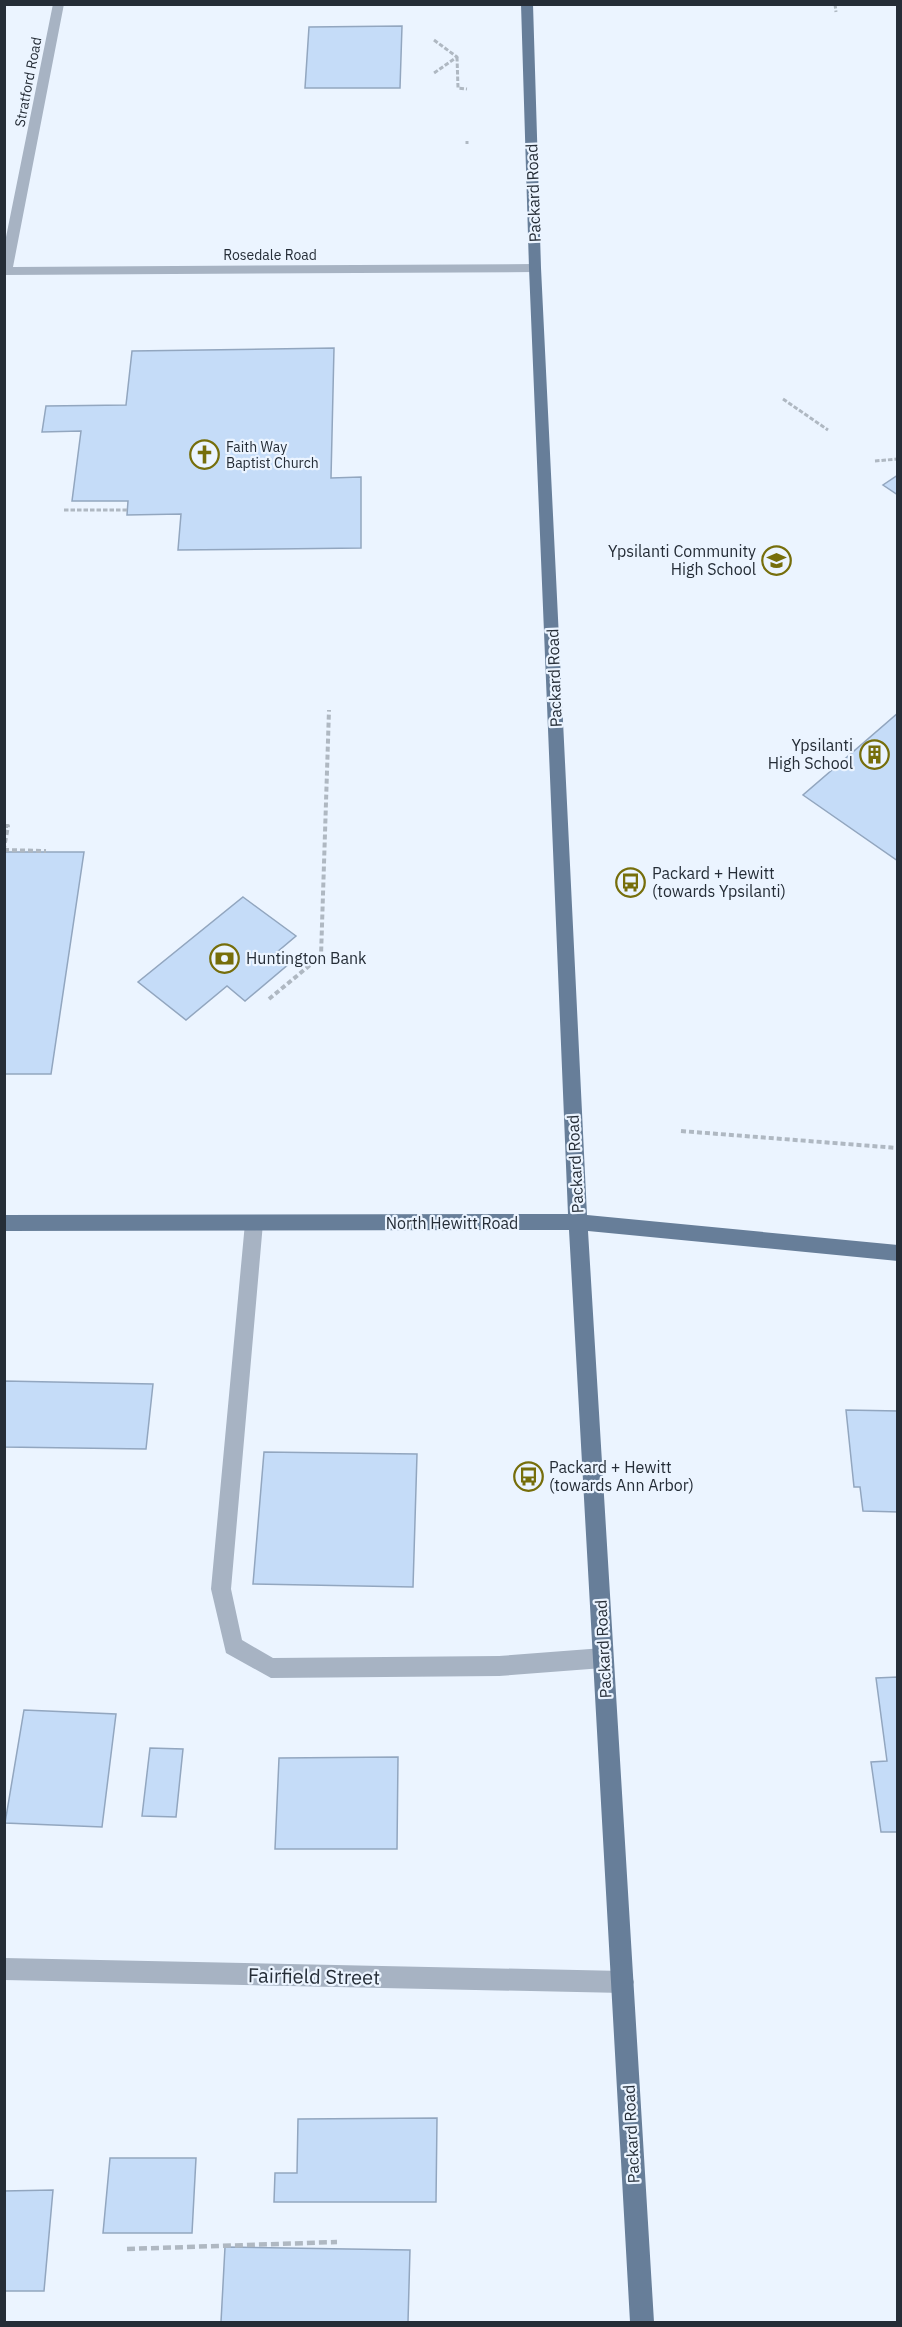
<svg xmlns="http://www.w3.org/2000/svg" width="902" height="2327" font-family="'IBM Plex Sans',sans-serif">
	<rect width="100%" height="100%" fill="#ebf4ff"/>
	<g fill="#c5dcf8" stroke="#92a6bf" stroke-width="1.5">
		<polygon points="402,26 400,88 305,88 309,27"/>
		<polygon points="334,348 331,478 361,477 361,548 178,550 181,514 127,515 128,501 72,501 81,431 42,432 46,406 126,405 132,351"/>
		<polygon points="898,475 898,495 883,485"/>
		<polygon points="898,713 898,861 803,795"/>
		<polygon points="4,852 84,852 51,1074 4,1074"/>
		<polygon points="243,897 296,936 276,953 290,963 245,1001 227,986 186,1020 138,982"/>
		<polygon points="4,1381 153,1384 146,1449 4,1447"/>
		<polygon points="846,1410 898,1411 898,1512 863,1511 860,1487 854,1487"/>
		<polygon points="264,1452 417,1454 413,1587 253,1584"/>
		<polygon points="898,1677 898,1832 881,1832 871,1762 887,1761 876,1678"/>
		<polygon points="24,1710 116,1714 102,1827 5,1823"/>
		<polygon points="150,1748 183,1749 176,1817 142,1816"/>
		<polygon points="398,1757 397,1849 275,1849 279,1758"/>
		<polygon points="437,2118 436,2202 274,2202 275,2173 297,2173 298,2119"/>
		<polygon points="110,2158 196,2158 192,2233 103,2233"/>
		<polygon points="53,2190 44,2291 4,2291 4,2191"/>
		<polygon points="225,2247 410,2250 408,2322 221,2322"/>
	</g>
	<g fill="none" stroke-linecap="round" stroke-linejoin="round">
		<g stroke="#afb8c2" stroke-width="3" stroke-dasharray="4.5 2" stroke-linecap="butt">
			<polyline points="835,4 836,12"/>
			<polyline points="434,40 457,57 434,73"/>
			<polyline points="457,57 458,88 467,89"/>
			<polyline points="467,141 467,144"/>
			<polyline points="783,399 828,430"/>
			<polyline points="875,461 898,459"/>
			<polyline points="64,510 127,510"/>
		</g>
		<g stroke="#afb8c2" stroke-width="4" stroke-dasharray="5 3" stroke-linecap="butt">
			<polyline points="4,826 8,826 4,848"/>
			<polyline points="4,850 46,851"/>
			<polyline points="269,999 321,956 329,710"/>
			<polyline points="681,1131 898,1148"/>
		</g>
		<polyline stroke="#afb8c2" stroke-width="4.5" stroke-dasharray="8 4" stroke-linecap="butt" points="127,2249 337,2242"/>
		<g fill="#a7b3c3" fill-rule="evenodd">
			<polygon points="53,4 64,4 13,267 535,264 541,268 535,272 4,275 4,247"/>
			<polygon points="254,1215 260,1217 263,1223 231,1589 242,1640 273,1658 499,1656 603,1648 610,1651 613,1658 610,1665 603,1668 499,1676 271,1678 226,1653 211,1589 245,1223 248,1217"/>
			<polygon points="4,1958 623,1971 631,1974 634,1982 631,1990 623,1993 4,1980"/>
		</g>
		<polygon fill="#677e99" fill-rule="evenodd" points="521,4 533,4 541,268 587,1215 898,1245 898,1261 588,1231 654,2322 630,2322 569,1230 4,1231 4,1215 568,1214 529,268"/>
	</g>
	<defs>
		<symbol id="church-ring" viewBox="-11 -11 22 22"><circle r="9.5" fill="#ebf4ff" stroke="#766e0b" stroke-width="1.5"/><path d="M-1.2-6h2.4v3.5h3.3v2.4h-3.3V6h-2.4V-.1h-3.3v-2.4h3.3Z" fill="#766e0b"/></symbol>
		<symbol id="school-ring" viewBox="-11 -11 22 22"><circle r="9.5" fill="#ebf4ff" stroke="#766e0b" stroke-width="1.5"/><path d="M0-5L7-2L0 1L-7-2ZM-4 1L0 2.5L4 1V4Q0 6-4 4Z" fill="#766e0b"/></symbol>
		<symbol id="building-ring" viewBox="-11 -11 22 22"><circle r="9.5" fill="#ebf4ff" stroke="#766e0b" stroke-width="1.5"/><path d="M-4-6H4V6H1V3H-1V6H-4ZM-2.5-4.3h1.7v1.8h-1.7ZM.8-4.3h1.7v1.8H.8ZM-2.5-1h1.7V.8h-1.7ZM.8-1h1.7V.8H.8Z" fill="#766e0b"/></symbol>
		<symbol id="bus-ring" viewBox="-11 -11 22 22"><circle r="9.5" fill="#ebf4ff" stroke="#766e0b" stroke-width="1.5"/><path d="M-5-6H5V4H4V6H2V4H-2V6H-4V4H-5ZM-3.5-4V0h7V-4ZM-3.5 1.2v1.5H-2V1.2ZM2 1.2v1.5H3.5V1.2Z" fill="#766e0b"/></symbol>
		<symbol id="bank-ring" viewBox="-11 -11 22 22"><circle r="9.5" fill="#ebf4ff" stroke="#766e0b" stroke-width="1.5"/><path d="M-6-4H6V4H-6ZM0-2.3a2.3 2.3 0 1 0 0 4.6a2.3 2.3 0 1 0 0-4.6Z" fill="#766e0b"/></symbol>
	</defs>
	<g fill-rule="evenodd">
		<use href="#church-ring" x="188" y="438" width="33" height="33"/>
		<use href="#school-ring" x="760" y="544" width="33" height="33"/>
		<use href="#building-ring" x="858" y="738" width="33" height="33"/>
		<use href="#bus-ring" x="614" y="866" width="33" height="33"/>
		<use href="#bank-ring" x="208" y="942" width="33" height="33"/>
		<use href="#bus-ring" x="512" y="1460" width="33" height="33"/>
	</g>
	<g text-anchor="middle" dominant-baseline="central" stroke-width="4.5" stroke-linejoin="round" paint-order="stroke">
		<g font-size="14" fill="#252d37" stroke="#ebf4ff">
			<text transform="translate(28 82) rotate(-79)">Stratford Road</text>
			<text x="270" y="255">Rosedale Road</text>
		</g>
		<g font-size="14" fill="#252d37" stroke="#ebf4ff" text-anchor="start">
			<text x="226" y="447">Faith Way<tspan x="226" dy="16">Baptist Church</tspan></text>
		</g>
		<g font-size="16" fill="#252d37" stroke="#ebf4ff">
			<text transform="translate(533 193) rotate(-92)">Packard Road</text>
			<text transform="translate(554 678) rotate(-92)">Packard Road</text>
			<text transform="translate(575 1164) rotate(-93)">Packard Road</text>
			<text x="452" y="1223">North Hewitt Road</text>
			<text transform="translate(603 1649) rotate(-93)">Packard Road</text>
			<text transform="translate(631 2134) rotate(-93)">Packard Road</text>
		</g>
		<g font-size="16" fill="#252d37" stroke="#ebf4ff" text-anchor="start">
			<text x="756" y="551" text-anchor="end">Ypsilanti Community<tspan x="756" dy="18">High School</tspan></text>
			<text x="853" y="745" text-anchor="end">Ypsilanti<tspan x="853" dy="18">High School</tspan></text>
			<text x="652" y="873">Packard + Hewitt<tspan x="652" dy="18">(towards Ypsilanti)</tspan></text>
			<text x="246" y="958">Huntington Bank</text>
			<text x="549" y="1467">Packard + Hewitt<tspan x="549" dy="18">(towards Ann Arbor)</tspan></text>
		</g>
		<g font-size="20" fill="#252d37" stroke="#ebf4ff">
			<text transform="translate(314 1976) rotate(1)">Fairfield Street</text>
		</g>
	</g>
	<rect width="902" height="2327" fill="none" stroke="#252d37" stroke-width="12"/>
</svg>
